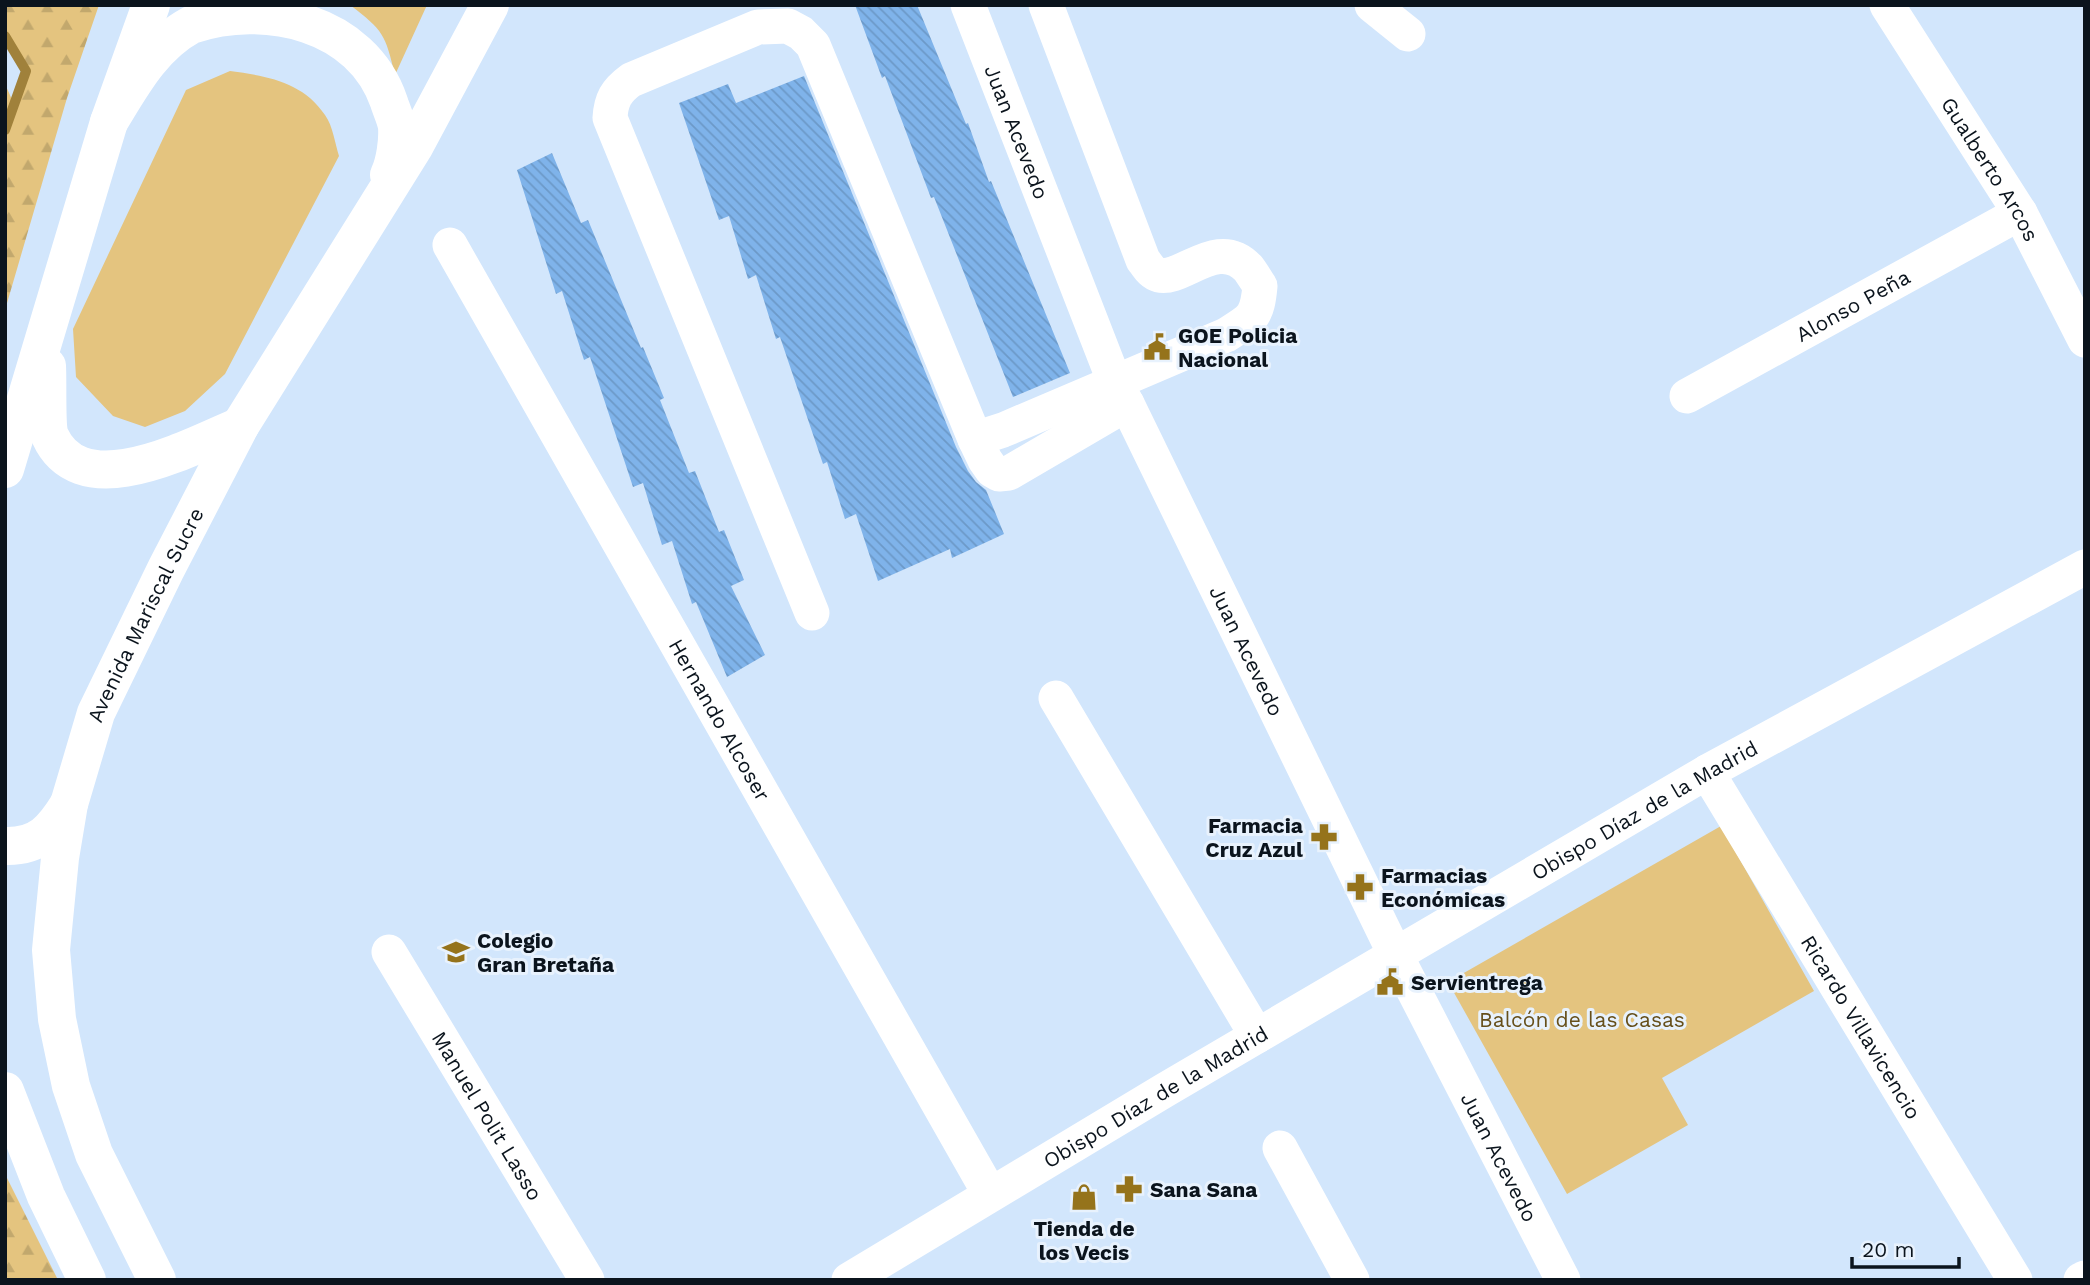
<svg xmlns="http://www.w3.org/2000/svg" width="2090" height="1285" font-family="'Work Sans',sans-serif">
	<defs>
		<pattern id="forest-firs" width="22" height="20" patternUnits="userSpaceOnUse" patternTransform="scale(1.75)"><rect width="22" height="20" fill="#e4c47f"/><path d="M5 1l3.5 6h-7zM16 11l3.5 6h-7z" fill="#c2a86d"/></pattern>
		<pattern id="building-back-hatch" width="6" height="6" patternUnits="userSpaceOnUse" patternTransform="scale(1.75)"><rect width="6" height="6" fill="#7fb3ea"/><path d="M-1 5l2 2M0 0l6 6M5-1l2 2" fill="none" stroke="#6c99c8"/></pattern>
	</defs>
	<rect width="100%" height="100%" fill="#d2e6fc"/>
	<g fill="url(#forest-firs)">
		<polygon points="5,5 99,5 67,98 5,310 5,130 12,112 5,123 5,84 14,104 26,71 5,36"/>
		<polygon points="5,1174 58,1280 5,1280"/>
	</g>
	<g fill="#e4c47f">
		<path d="M350,5H427L395,75C385,34 384,31 350,5Z"/>
		<path d="M230,71C267,76 303,82 325,115C333,126 335,144 339,156L225,374L185,411L145,427L113,416L76,377L73,329L186,90Z"/>
		<polygon points="1721,826 1814,991 1662,1078 1688,1125 1567,1194 1448,982"/>
	</g>
	<g fill="none" stroke-linecap="round" stroke-linejoin="round">
		<polyline stroke="#a0813b" stroke-width="10" points="5,36 26,71 5,130"/>
	</g>
	<g fill="url(#building-back-hatch)">
		<polygon points="855,5 917,5 966,124 968,123 989,182 991,181 1070,373 1013,397 934,197 931,198 885,76 882,78"/>
		<polygon points="804,76 956,447 968,471 976,482 986,490 1004,534 952,558 950,549 878,581 856,514 845,519 827,462 823,464 780,337 776,339 756,275 748,279 729,216 719,220 679,103 728,84 736,103"/>
		<polygon points="552,153 581,223 588,220 641,348 643,347 664,398 660,400 689,473 695,471 719,532 724,530 744,580 731,586 765,655 727,677 696,602 692,604 672,541 662,545 643,483 633,487 590,357 584,360 562,291 556,294 517,170"/>
	</g>
	<g fill="none" stroke-linecap="round" stroke-linejoin="round">
		<g stroke="#fff" stroke-width="35">
			<path id="s1" d="M968,5L1115,383L1127,404L1395,954L1563,1280"/>
			<polyline points="1372,5 1408,34"/>
			<path id="s2" d="M1887,5L2020,213L2085,340"/>
			<path id="s3" d="M450,245L990,1194"/>
			<path id="s4" d="M1687,396L2020,213"/>
			<polyline points="975,439 985,460 992,470 999,474 1009,473 1127,404"/>
			<path d="M812,613L610,118C611,100 616,91 631,80L758,27L788,26L801,33L813,45L975,439L1003,430L1226,335C1252,319 1257,318 1260,286C1256,280 1252,273 1248,268C1218,236 1182,281 1159,275C1151,273 1148,266 1143,260L1046,5"/>
			<polyline points="1056,698 1257,1036"/>
			<path id="s5" d="M1707,772L2015,1280"/>
			<path id="s6" d="M389,952L587,1280"/>
			<polyline points="1280,1148 1352,1280"/>
			<path id="s7" d="M849,1280L1165,1090L1707,772L2085,567"/>
			<polyline points="2081,1280 2085,1278"/>
		</g>
		<g stroke="#fff" stroke-width="38">
			<path d="M109,122C131,86 152,46 191,25C265,0 362,22 389,102C391,109 396,119 397,127C398,141 395,162 389,175"/>
			<path d="M47,366C48,381 46,426 50,436C82,507 192,446 240,426"/>
			<polyline points="5,469 109,122 151,5"/>
			<path d="M5,846C39,847 53,830 69,804"/>
			<polyline points="5,1091 46,1196 87,1280"/>
			<path id="s8" d="M157,1280L94,1154L71,1086L57,1019L51,950L60,858L69,804L96,713L166,569L240,426L414,147L490,5"/>
		</g>
	</g>
	<defs>
		<symbol id="civic-bare" viewBox="-9 -9 18 18"><path d="M-.6-6.5H3V-4.5H.6V-3L4-1V1h2V6H-6V1h2V-1L-.6-3ZM-1.2 2.5V6h2.4V2.5Z" fill="#95731b" stroke="#e8f2fd" stroke-width="2.5" paint-order="stroke"/></symbol>
		<symbol id="pharmacy-bare" viewBox="-9 -9 18 18"><path d="M-2-6h4v4h4v4h-4v4h-4v-4h-4v-4h4Z" fill="#95731b" stroke="#e8f2fd" stroke-width="2.5" paint-order="stroke"/></symbol>
		<symbol id="school-bare" viewBox="-9 -9 18 18"><path d="M0-5L7-2L0 1L-7-2ZM-4 1L0 2.5L4 1V4Q0 6-4 4Z" fill="#95731b" stroke="#e8f2fd" stroke-width="2.5" paint-order="stroke"/></symbol>
		<symbol id="shop-bare" viewBox="-9 -9 18 18"><path d="M-5-2.5h2.3a2.7 3.5 0 0 1 5.4 0H5L5.5 6h-11ZM-1.5-2.5h3a1.5 2.3 0 0 0-3 0Z" fill="#95731b" stroke="#e8f2fd" stroke-width="2.5" paint-order="stroke"/></symbol>
	</defs>
	<g fill-rule="evenodd">
		<use href="#civic-bare" x="1138" y="328" width="38" height="38"/>
		<use href="#pharmacy-bare" x="1305" y="818" width="38" height="38"/>
		<use href="#pharmacy-bare" x="1341" y="868" width="38" height="38"/>
		<use href="#school-bare" x="437" y="933" width="38" height="38"/>
		<use href="#civic-bare" x="1371" y="963" width="38" height="38"/>
		<use href="#pharmacy-bare" x="1110" y="1170" width="38" height="38"/>
		<use href="#shop-bare" x="1065" y="1178" width="38" height="38"/>
	</g>
	<g text-anchor="middle" dominant-baseline="central" stroke-width="6" stroke-linejoin="round" paint-order="stroke">
		<g font-size="21" fill="#0b141d" stroke="#e8f2fd">
			<text stroke="none"><textPath href="#s1" startOffset="136">Juan Acevedo</textPath></text>
			<text stroke="none"><textPath href="#s2" startOffset="194">Gualberto Arcos</textPath></text>
			<text stroke="none"><textPath href="#s4" startOffset="189">Alonso Peña</textPath></text>
			<text stroke="none"><textPath href="#s8" startOffset="702">Avenida Mariscal Sucre</textPath></text>
			<text stroke="none"><textPath href="#s1" startOffset="704">Juan Acevedo</textPath></text>
			<text stroke="none"><textPath href="#s3" startOffset="546">Hernando Alcoser</textPath></text>
			<text stroke="none"><textPath href="#s7" startOffset="924">Obispo Díaz de la Madrid</textPath></text>
			<text stroke="none"><textPath href="#s5" startOffset="298">Ricardo Villavicencio</textPath></text>
			<text stroke="none"><textPath href="#s7" startOffset="357">Obispo Díaz de la Madrid</textPath></text>
			<text stroke="none"><textPath href="#s6" startOffset="191">Manuel Polit Lasso</textPath></text>
			<text stroke="none"><textPath href="#s1" startOffset="1270">Juan Acevedo</textPath></text>
		</g>
		<g font-size="21" font-weight="bold" fill="#0b141d" stroke="#e8f2fd" text-anchor="start">
			<text x="1178" y="335">GOE Policia<tspan x="1178" dy="24">Nacional</tspan></text>
			<text x="1303" y="825" text-anchor="end">Farmacia<tspan x="1303" dy="24">Cruz Azul</tspan></text>
			<text x="1381" y="875">Farmacias<tspan x="1381" dy="24">Económicas</tspan></text>
			<text x="477" y="940">Colegio<tspan x="477" dy="24">Gran Bretaña</tspan></text>
			<text x="1411" y="982">Servientrega</text>
			<text x="1150" y="1189">Sana Sana</text>
			<text x="1084" y="1228" text-anchor="middle">Tienda de<tspan x="1084" dy="24">los Vecis</tspan></text>
		</g>
		<g font-size="21" fill="#664f1a" stroke="#e8f2fd">
			<text x="1582" y="1019">Balcón de las Casas</text>
		</g>
	</g>
	<rect width="2090" height="1285" fill="none" stroke="#0b141d" stroke-width="14"/>
	<path d="M1852 1257v10h107v-10" fill="none" stroke="#0b141d" stroke-width="3.5"/>
	<text x="1862" y="1257" font-size="21" fill="#0b141d" stroke="#e8f2fd" stroke-width="5" paint-order="stroke">20 m</text>
</svg>
